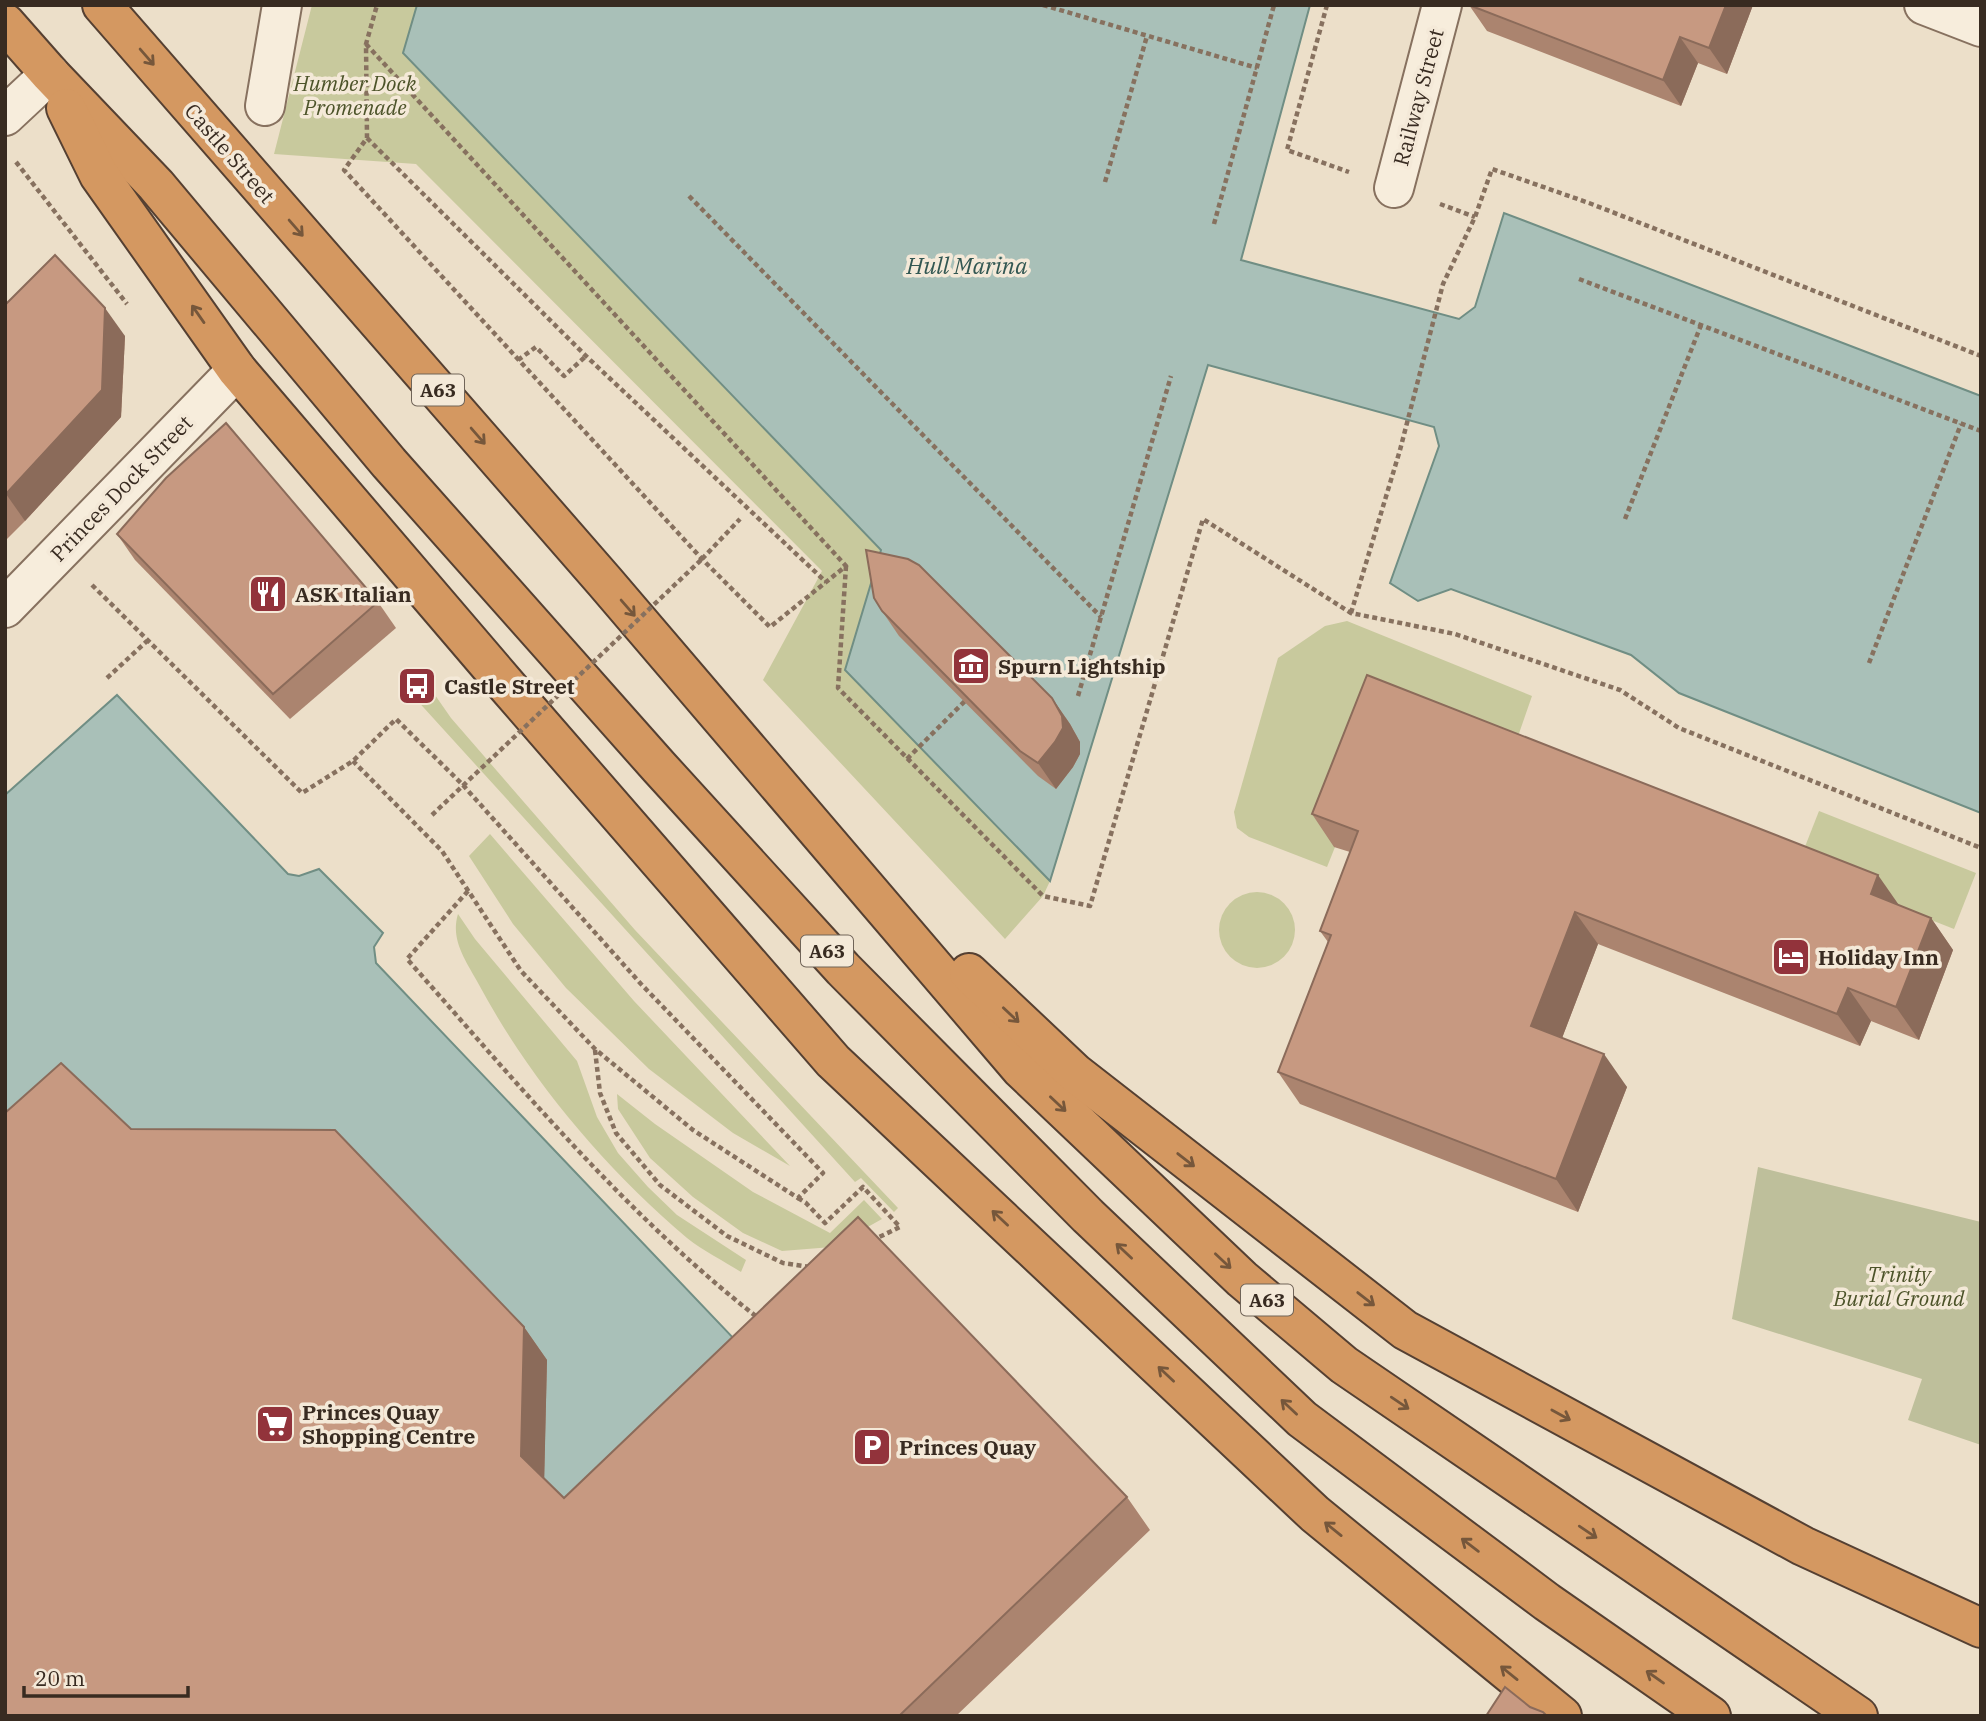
<svg xmlns="http://www.w3.org/2000/svg" width="1986" height="1721" font-family="'IBM Plex Serif',serif">
	<rect width="100%" height="100%" fill="#ecdfc9"/>
	<g fill="#c8c99d">
		<polygon points="312,5 417,5 403,54 881,551 845,670 1050,881 1043,896 1005,939 763,680 822,571 416,164 274,154"/>
		<polygon points="1347,621 1532,696 1515,745 1335,847 1327,867 1249,837 1237,828 1234,812 1278,658 1325,626"/>
		<polygon points="419,672 451,718 635,930 898,1208 894,1212 861,1178 855,1182 404,686"/>
		<polygon points="1819,811 1976,873 1954,929 1797,867"/>
		<polygon points="490,834 634,1001 790,1166 733,1133 649,1069 566,988 513,924 469,856"/>
		<circle cx="1257" cy="930" r="38"/>
		<path d="M458,914L475,939L577,1061L597,1117L618,1153L648,1187L677,1215L746,1260L741,1272C724,1261 703,1251 687,1238C604,1167 530,1080 478,983C466,961 450,940 458,914Z"/>
		<polygon points="617,1094 655,1124 753,1192 830,1233 864,1200 882,1219 832,1247 782,1251 743,1233 693,1197 650,1158 618,1109"/>
	</g>
	<polygon fill="#bebf9b" points="1758,1167 1981,1222 1981,1445 1908,1420 1922,1379 1732,1319"/>
	<g fill="#a9c0b8" stroke="#708e84" stroke-width="2">
		<polygon points="417,5 1310,5 1241,260 1459,319 1475,307 1504,213 1981,396 1981,813 1679,693 1631,655 1451,589 1418,601 1390,583 1439,446 1434,427 1208,365 1050,881 845,670 881,550 403,53"/>
		<polygon points="117,695 288,874 299,876 319,869 383,933 374,947 376,963 898,1511 5,1716 5,795"/>
	</g>
	<g fill="none" stroke-linecap="round" stroke-linejoin="round">
		<defs>
			<g id="street">
				<polyline points="1924,5 1981,27"/>
				<polyline points="265,106 282,5"/>
				<polyline points="5,116 50,74"/>
				<polyline points="1394,188 1442,5"/>
				<polyline points="5,608 237,370"/>
			</g>
			<g id="highway">
				<polyline points="102,5 605,582 1021,1069 1242,1279 1344,1365 1858,1716"/>
				<polyline points="5,23 50,74 156,185 389,463 659,767 843,969 1088,1216 1302,1419 1547,1602 1711,1716"/>
				<polyline points="66,108 99,175 237,370 508,687 833,1061 1315,1514 1562,1716"/>
				<polyline points="969,973 1075,1073 1405,1330 1803,1546 1981,1628"/>
			</g>
		</defs>
		<use href="#street" stroke="#87715f" stroke-width="42"/>
		<use href="#highway" stroke="#554032" stroke-width="42"/>
		<g stroke="#87715f" stroke-width="4.5" stroke-dasharray="5 3.5" stroke-linecap="butt">
			<polyline points="1043,5 1257,68"/>
			<polyline points="1327,5 1287,150 1349,172"/>
			<polyline points="366,44 846,566 770,627 702,559 344,170 367,138 366,44 377,5"/>
			<polyline points="367,138 586,356 826,582"/>
			<polyline points="16,162 127,304"/>
			<polyline points="1105,182 1147,36"/>
			<polyline points="689,196 1101,617"/>
			<polyline points="1440,204 1475,217"/>
			<polyline points="1214,224 1274,5"/>
			<polyline points="1579,279 1981,431"/>
			<polyline points="518,360 536,347 564,376 586,356"/>
			<polyline points="1625,519 1701,325"/>
			<polyline points="702,559 740,519"/>
			<polyline points="846,566 838,688 1043,896 1090,906 1203,519 1351,613 1455,634 1620,690 1679,728 1981,848"/>
			<polyline points="92,585 302,793 353,761 396,719 462,784 641,984 823,1173 798,1198 693,1130 595,1049 521,971 442,851 353,761"/>
			<polyline points="1351,613 1400,450 1443,284 1475,217 1492,169 1589,203 1981,356"/>
			<polyline points="1869,663 1961,424"/>
			<polyline points="107,678 147,641"/>
			<polyline points="1078,696 1171,376"/>
			<polyline points="907,759 965,701"/>
			<path d="M468,891L407,959C518,1084 625,1214 757,1317"/>
			<polyline points="595,1050 600,1093 616,1133 660,1185 727,1236 783,1263 810,1267"/>
			<polyline points="798,1198 806,1203 825,1223 863,1187 900,1227 873,1240"/>
		</g>
		<use href="#street" stroke="#f7eddc" stroke-width="38"/>
		<use href="#highway" stroke="#d49861" stroke-width="38"/>
		<polyline stroke="#87715f" stroke-width="4.5" stroke-dasharray="5 3.5" stroke-linecap="butt" points="432,815 702,559"/>
	</g>
	<g fill="#ab846f">
		<polygon points="1469,5 1753,5 1727,74 1698,63 1681,106 1487,31"/>
		<polygon points="5,305 125,336 121,417 25,521 5,541"/>
		<polygon points="117,534 378,602 396,628 290,719 135,560"/>
		<polygon points="882,611 1052,698 1070,724 1080,742 1080,754 1073,767 1056,789 1038,776 899,636"/>
		<polygon points="1312,814 1899,905 1931,918 1953,950 1919,1040 1871,1021 1860,1046 1598,944 1562,1038 1627,1087 1578,1212 1300,1104 1278,1072 1328,942 1320,931 1350,852 1334,847"/>
		<polygon points="131,1129 524,1327 547,1360 544,1479 564,1498 1127,1497 1150,1530 956,1716 5,1716"/>
	</g>
	<g fill="#8b6b5a">
		<polygon points="1726,5 1753,5 1727,74 1709,48"/>
		<polygon points="1680,37 1698,63 1681,106 1663,80"/>
		<polygon points="105,308 125,336 121,417 25,521 6,494"/>
		<polygon points="1052,698 1070,724 1080,742 1080,754 1073,767 1056,789 1038,763"/>
		<polygon points="1878,875 1901,908 1871,894"/>
		<polygon points="1575,912 1598,944 1554,1059 1531,1026"/>
		<polygon points="1931,918 1953,950 1919,1040 1896,1007"/>
		<polygon points="1848,988 1871,1021 1860,1046 1837,1014"/>
		<polygon points="1604,1054 1627,1087 1578,1212 1556,1179"/>
		<polygon points="524,1327 547,1360 544,1489 521,1456"/>
	</g>
	<g fill="#c79981" stroke="#8b6b5a" stroke-width="2">
		<polygon points="1469,5 1726,5 1709,48 1680,37 1663,80"/>
		<polygon points="55,255 105,308 102,390 5,495 5,305"/>
		<polygon points="226,423 378,602 273,694 117,534 166,478"/>
		<polygon points="866,550 908,559 919,565 1052,698 1062,716 1063,728 1055,742 1038,763 1020,751 882,611 874,598"/>
		<polygon points="1367,675 1878,875 1871,894 1931,918 1896,1007 1848,988 1837,1014 1575,912 1531,1026 1604,1054 1556,1179 1278,1072 1331,935 1320,931 1358,831 1312,814"/>
		<polygon points="61,1063 131,1129 335,1130 524,1327 521,1456 564,1498 858,1217 1127,1497 899,1716 5,1716 5,1113"/>
		<polygon points="1505,1687 1530,1707 1543,1712 1547,1716 1486,1716"/>
	</g>
	<defs><path id="oneway-shaft" d="M-6 0H5M1.5-3L5.5 0L1.5 3" fill="none" stroke-width="1.6" stroke-linecap="round" stroke-linejoin="round" transform="scale(1.75)"/></defs>
	<g stroke="#76573b">
		<use href="#oneway-shaft" transform="translate(147 57) rotate(49)"/>
		<use href="#oneway-shaft" transform="translate(296 228) rotate(49)"/>
		<use href="#oneway-shaft" transform="translate(198 314) rotate(-125)"/>
		<use href="#oneway-shaft" transform="translate(478 436) rotate(49)"/>
		<use href="#oneway-shaft" transform="translate(628 608) rotate(49)"/>
		<use href="#oneway-shaft" transform="translate(1011 1015) rotate(43)"/>
		<use href="#oneway-shaft" transform="translate(1058 1104) rotate(43)"/>
		<use href="#oneway-shaft" transform="translate(1186 1160) rotate(38)"/>
		<use href="#oneway-shaft" transform="translate(1000 1218) rotate(-137)"/>
		<use href="#oneway-shaft" transform="translate(1124 1251) rotate(-137)"/>
		<use href="#oneway-shaft" transform="translate(1223 1261) rotate(43)"/>
		<use href="#oneway-shaft" transform="translate(1366 1299) rotate(38)"/>
		<use href="#oneway-shaft" transform="translate(1166 1374) rotate(-137)"/>
		<use href="#oneway-shaft" transform="translate(1400 1403) rotate(34)"/>
		<use href="#oneway-shaft" transform="translate(1289 1407) rotate(-137)"/>
		<use href="#oneway-shaft" transform="translate(1561 1415) rotate(29)"/>
		<use href="#oneway-shaft" transform="translate(1333 1529) rotate(-141)"/>
		<use href="#oneway-shaft" transform="translate(1588 1532) rotate(34)"/>
		<use href="#oneway-shaft" transform="translate(1470 1545) rotate(-143)"/>
		<use href="#oneway-shaft" transform="translate(1509 1673) rotate(-141)"/>
		<use href="#oneway-shaft" transform="translate(1655 1677) rotate(-145)"/>
	</g>
	<defs>
		<symbol id="restaurant-square" viewBox="-11 -11 22 22"><rect x="-9" y="-9" width="18" height="18" rx="4" fill="#92333b" stroke="#f4e9d8"/><path d="M-5-6h1v4h1v-4h1v4h1v-4h1v5L-1.5 .5V6h-2V.5L-5-1ZM5-6V6H3V1.5H1.5Q1.5-4 5-6Z" fill="#fff"/></symbol>
		<symbol id="museum-square" viewBox="-11 -11 22 22"><rect x="-9" y="-9" width="18" height="18" rx="4" fill="#92333b" stroke="#f4e9d8"/><path d="M0-6L6-3V-2H-6V-3ZM-5-1h2V3h-2ZM-1-1h2V3h-2ZM3-1h2V3H3ZM-6 4H6V6H-6Z" fill="#fff"/></symbol>
		<symbol id="bus-square" viewBox="-11 -11 22 22"><rect x="-9" y="-9" width="18" height="18" rx="4" fill="#92333b" stroke="#f4e9d8"/><path d="M-5-6H5V4H4V6H2V4H-2V6H-4V4H-5ZM-3.5-4V0h7V-4ZM-3.5 1.2v1.5H-2V1.2ZM2 1.2v1.5H3.5V1.2Z" fill="#fff"/></symbol>
		<symbol id="hotel-square" viewBox="-11 -11 22 22"><rect x="-9" y="-9" width="18" height="18" rx="4" fill="#92333b" stroke="#f4e9d8"/><path d="M-6-4.5h1.5V1H6V5H4.5V3h-9V5H-6ZM-4 0a1.8 1.8 0 1 1 3.6 0ZM.5 0V-2.5h3Q6-2.5 6 0Z" fill="#fff"/></symbol>
		<symbol id="supermarket-square" viewBox="-11 -11 22 22"><rect x="-9" y="-9" width="18" height="18" rx="4" fill="#92333b" stroke="#f4e9d8"/><path d="M-6-5.5h2.5l.6 2H6L4.5 2H-2.5L-4.4-4H-6ZM-1.5 3.2a1.3 1.3 0 1 0 .1 0ZM3 3.2a1.3 1.3 0 1 0 .1 0Z" fill="#fff"/></symbol>
		<symbol id="parking-square" viewBox="-11 -11 22 22"><rect x="-9" y="-9" width="18" height="18" rx="4" fill="#92333b" stroke="#f4e9d8"/><path d="M-3.5-5.5H1a3.5 3.5 0 0 1 0 7H-1V5.5H-3.5ZM-1-3.4V-.6H.8a1.4 1.4 0 0 0 0-2.8Z" fill="#fff"/></symbol>
	</defs>
	<g fill-rule="evenodd">
		<use href="#restaurant-square" x="246" y="572" width="44" height="44"/>
		<use href="#museum-square" x="949" y="644" width="44" height="44"/>
		<use href="#bus-square" x="395" y="664" width="44" height="44"/>
		<use href="#hotel-square" x="1769" y="935" width="44" height="44"/>
		<use href="#supermarket-square" x="253" y="1402" width="44" height="44"/>
		<use href="#parking-square" x="850" y="1425" width="44" height="44"/>
	</g>
	<g text-anchor="middle" dominant-baseline="central" stroke-width="7" stroke-linejoin="round" paint-order="stroke">
		<g fill="#f4e9d8" stroke="#706458" stroke-width="2">
			<rect x="412" y="374.5" width="52" height="31" rx="5"/>
			<rect x="801" y="935.5" width="52" height="31" rx="5"/>
			<rect x="1241" y="1284.5" width="52" height="31" rx="5"/>
		</g>
		<g font-size="19" font-weight="bold" fill="#382b21">
			<text x="438" y="390">A63</text>
			<text x="827" y="951">A63</text>
			<text x="1267" y="1300">A63</text>
		</g>
		<g font-size="21" font-style="italic" fill="#4c5329" stroke="#f4e9d8">
			<text x="355" y="83">Humber Dock<tspan x="355" dy="24">Promenade</tspan></text>
			<text x="1899" y="1274">Trinity<tspan x="1899" dy="24">Burial Ground</tspan></text>
		</g>
		<g font-size="21" fill="#382b21" stroke="#f4e9d8">
			<text transform="translate(1418 97) rotate(-75)">Railway Street</text>
			<text transform="translate(230 153) rotate(49)">Castle Street</text>
			<text transform="translate(121 488) rotate(-46)">Princes Dock Street</text>
		</g>
		<g font-size="21" font-weight="bold" fill="#382b21" stroke="#f4e9d8" text-anchor="start">
			<text x="295" y="594">ASK Italian</text>
			<text x="998" y="666">Spurn Lightship</text>
			<text x="444" y="686">Castle Street</text>
			<text x="1818" y="957">Holiday Inn</text>
			<text x="302" y="1412">Princes Quay<tspan x="302" dy="24">Shopping Centre</tspan></text>
			<text x="899" y="1447">Princes Quay</text>
		</g>
		<g font-size="23" font-style="italic" fill="#325752" stroke="#f4e9d8">
			<text x="967" y="265">Hull Marina</text>
		</g>
	</g>
	<rect width="1986" height="1721" fill="none" stroke="#382b21" stroke-width="14"/>
	<path d="M24 1686v10h164v-10" fill="none" stroke="#382b21" stroke-width="3.5"/>
	<text x="35" y="1686" font-size="21" fill="#382b21" stroke="#f4e9d8" stroke-width="5" paint-order="stroke">20 m</text>
</svg>
